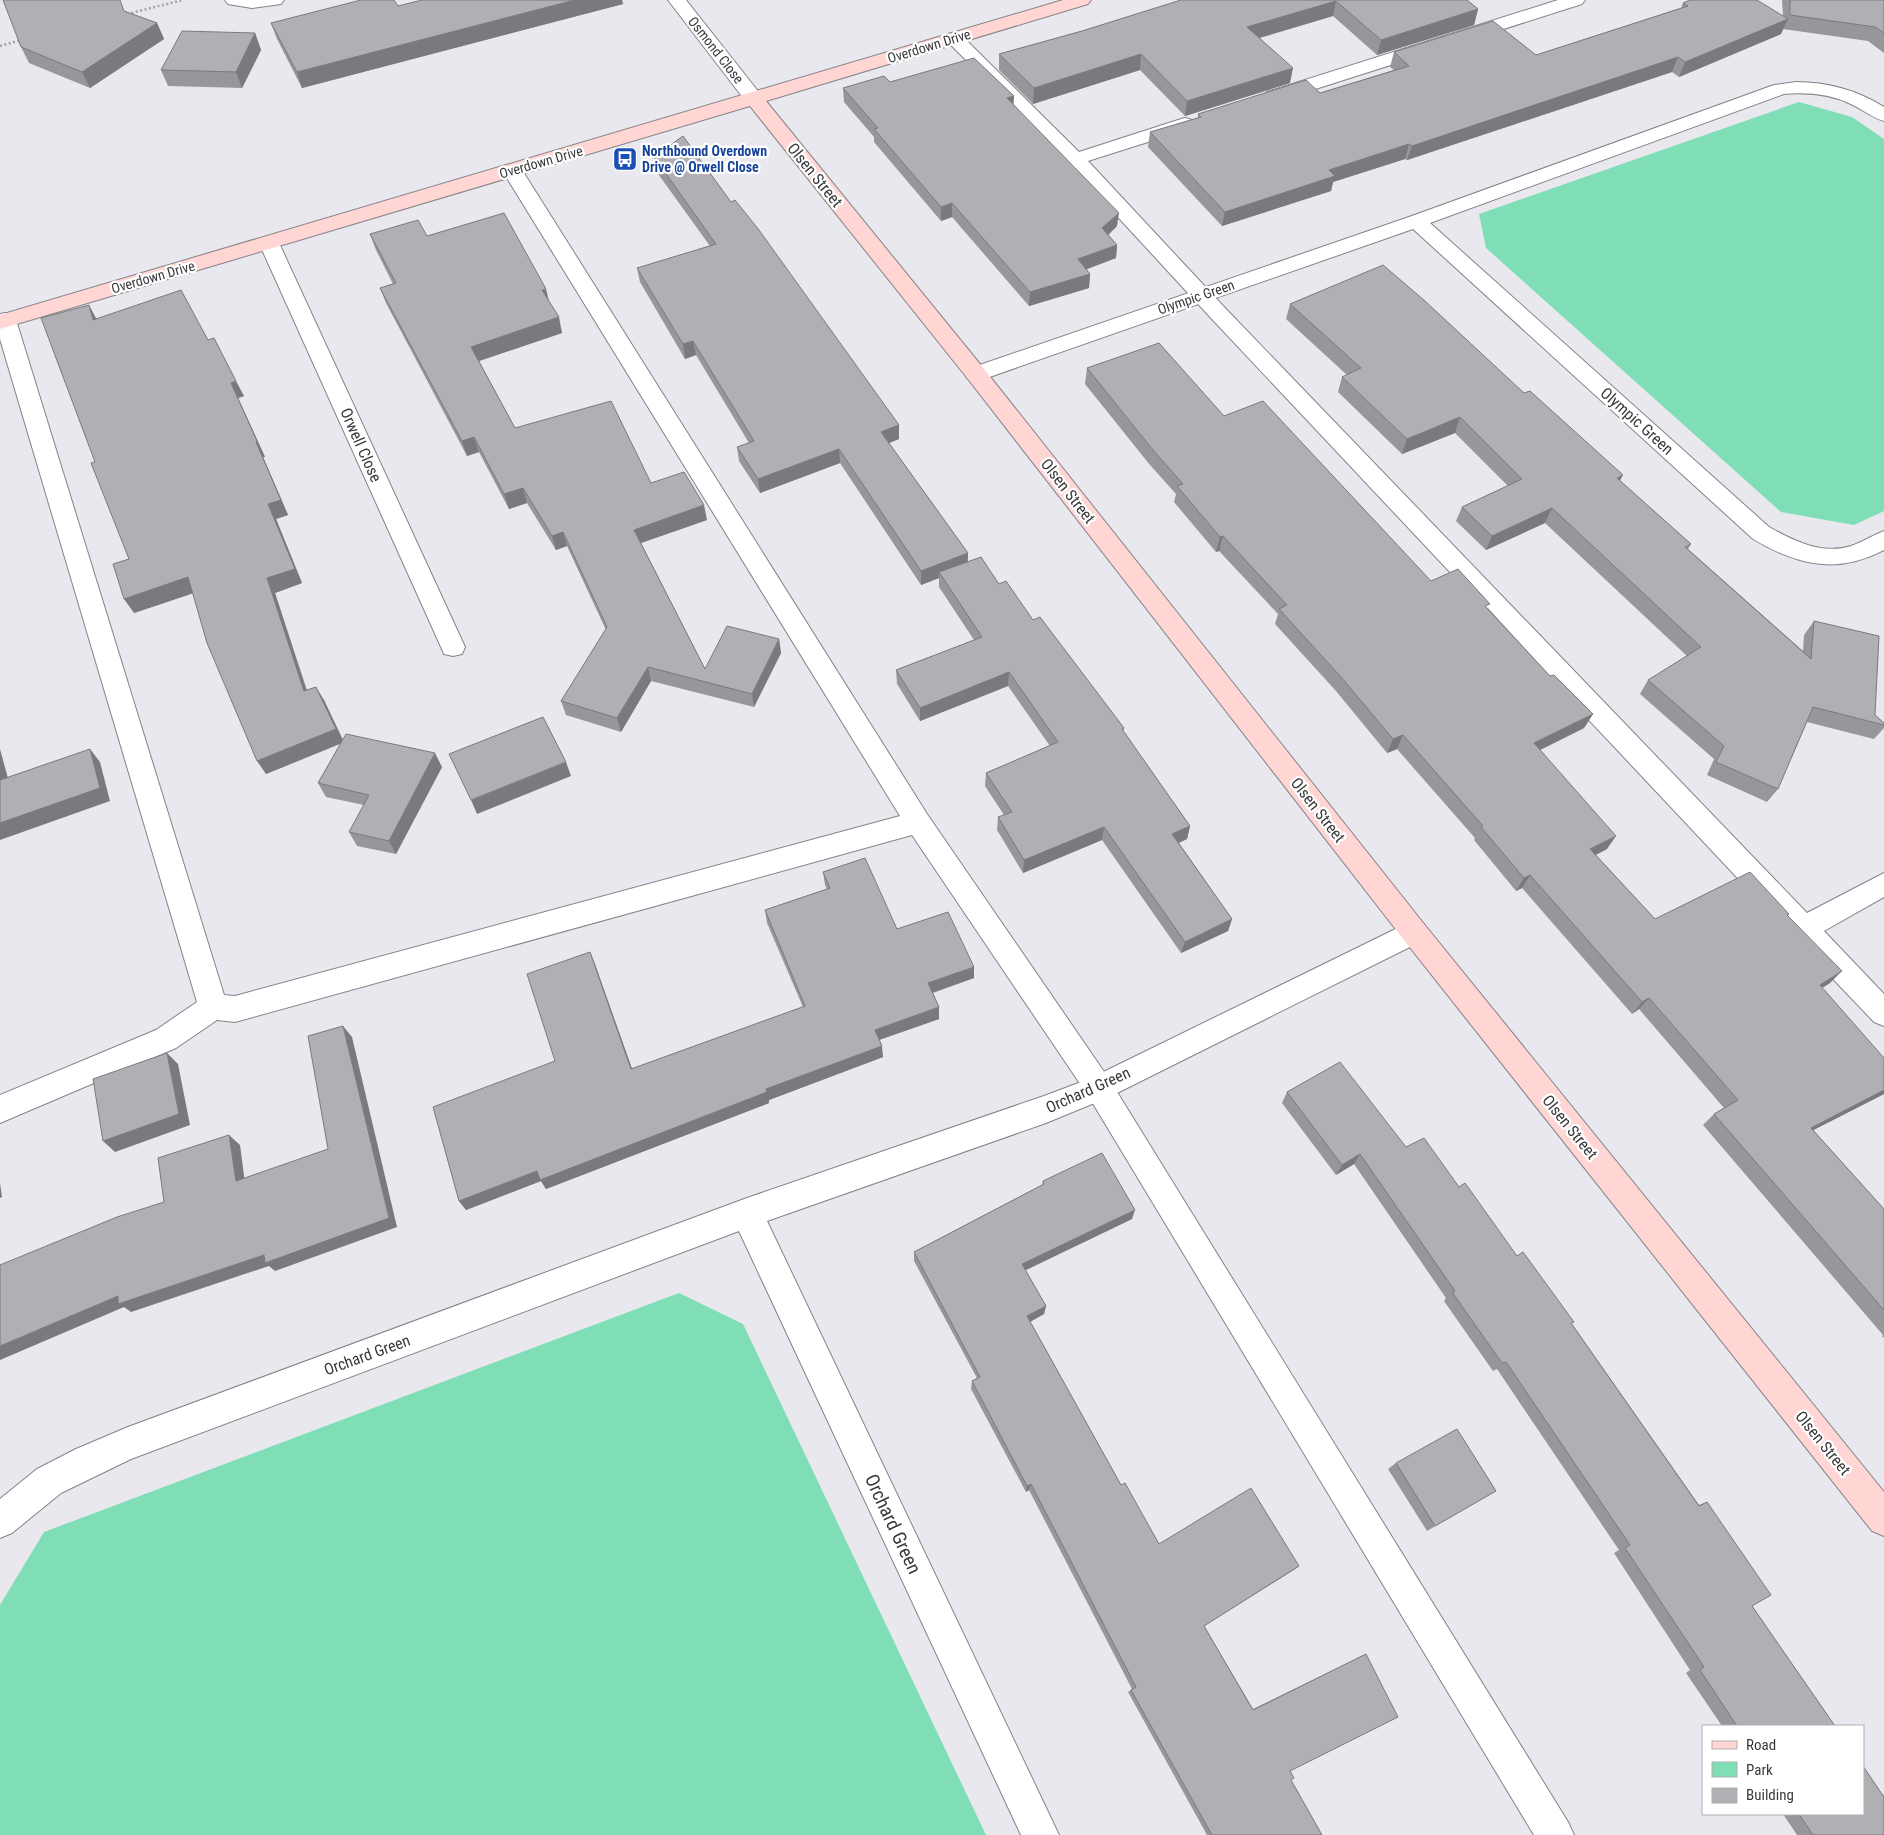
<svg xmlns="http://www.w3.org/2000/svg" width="1884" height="1835" font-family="'Roboto Condensed',sans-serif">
	<rect width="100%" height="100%" fill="#e8e8ee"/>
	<g fill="#7fdeb5">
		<polygon points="1799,102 1852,117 1884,139 1884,511 1854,525 1781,512 1486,248 1479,214"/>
		<polygon points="679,1293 743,1324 986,1835 0,1835 0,1605 44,1532"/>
	</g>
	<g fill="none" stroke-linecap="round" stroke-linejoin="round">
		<defs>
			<g id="lane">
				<polygon points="1558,0 1585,0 1582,4 1281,100 1274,102 1267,100 1265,96 1267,92"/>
				<polygon points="954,33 960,34 1079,152 1178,120 1185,118 1192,120 1194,124 1192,128 1088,161 1225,308 1807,913 1884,873 1884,897 1824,931 1884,994 1884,1026 1874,1022 1793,937 1211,318 1068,163 948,42 945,38 948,34"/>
				<polygon points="512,164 519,166 522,170 927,814 1109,1079 1568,1822 1574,1835 1534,1835 1089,1097 912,835 235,1022 217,1020 176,1048 0,1123 0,1095 156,1030 197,1002 0,339 0,314 5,313 12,315 16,320 224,995 235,996 900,816 502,170 505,166"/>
			</g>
			<g id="street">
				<polygon points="225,0 284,0 281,4 252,8 228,4"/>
				<polygon points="668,0 686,0 761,95 763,99 761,103 754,105 747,103"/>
				<path d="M1796,82C1827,82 1857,90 1884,107V121C1873,118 1863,110 1853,105C1831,94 1808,92 1784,94L1430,223L1769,527C1794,541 1822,555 1851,546C1863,542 1873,535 1884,531V550C1836,575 1797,565 1753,539L1413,229L984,379L976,381L968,379L965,374L968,369L1409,217L1774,85Z"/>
				<polygon points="269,237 276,239 279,243 465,647 462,654 453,656 444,654 441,647 259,243 262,239"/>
				<polygon points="1414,920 1424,924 1428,932 1424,940 1109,1097 1046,1123 767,1221 1059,1835 1021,1835 739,1231 131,1459 61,1493 12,1533 0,1538 0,1499 37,1469 76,1449 128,1427 747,1198 1044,1096 1089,1079"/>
			</g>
			<polygon id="secondary" points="1063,0 1091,0 1088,4 766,101 984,369 1424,924 1884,1492 1884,1536 1872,1531 1404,940 968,379 750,106 0,329 0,315"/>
		</defs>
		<use href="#lane" stroke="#838388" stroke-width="2"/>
		<use href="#street" stroke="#838388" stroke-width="2"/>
		<use href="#secondary" stroke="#838388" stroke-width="2"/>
		<g stroke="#a3a3a8" stroke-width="2.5" stroke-dasharray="2 2.5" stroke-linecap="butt">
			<polyline points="127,14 183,0"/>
			<polyline points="0,46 21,40"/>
		</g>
		<use href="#lane" fill="#fff" fill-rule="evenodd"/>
		<use href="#street" fill="#fff" fill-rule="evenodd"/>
		<use href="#secondary" fill="#ffd6d3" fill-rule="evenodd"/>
	</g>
	<g fill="#96969b">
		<polygon points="422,0 622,0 623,4 302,88 277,39 271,23 398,6"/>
		<polygon points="1181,0 1467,0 1478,9 1474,25 1377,55 1333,16 1260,38 1290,83 1185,116 1140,70 1033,104 999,70 999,54 1082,31"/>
		<polygon points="1782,0 1884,0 1884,53 1868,41 1783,29 1781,34 1679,77 1672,72 1407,160 1405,159 1333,182 1331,191 1222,226 1148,147 1150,132 1198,118 1198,114 1320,93 1394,70 1390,67 1394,52 1536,55 1681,8 1683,3 1783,16"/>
		<polygon points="124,11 157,23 164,39 90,88 29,63 21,47"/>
		<polygon points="255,33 261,50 242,88 168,86 161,70"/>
		<polygon points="890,82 1014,96 1013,104 1117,226 1108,235 1117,245 1116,258 1086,269 1090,274 1089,288 1029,306 952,217 941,221 874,142 874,137 844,102 843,88"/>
		<polygon points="654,157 731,202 899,425 899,439 889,443 968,553 968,562 999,584 1033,620 1124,728 1123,731 1190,826 1187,839 1179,843 1232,919 1228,931 1181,953 1102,840 1023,873 997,830 998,817 1004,815 985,786 986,773 1050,746 1008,686 920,721 897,684 896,670 974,640 939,587 939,578 921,585 840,463 760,493 739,461 737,447 749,443 696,355 685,359 640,282 637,268 710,246 656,171"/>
		<polygon points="370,234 427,236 549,301 562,333 479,361 515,428 651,483 707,520 641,543 705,669 779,639 781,653 754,707 651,681 621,732 566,715 561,701 606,630 567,546 556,550 527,503 509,509 479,452 467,456 386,303 380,288 393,284 376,250"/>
		<polygon points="1290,304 1524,393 1620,481 1691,544 1688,549 1803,651 1804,635 1814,621 1875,715 1884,723 1884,728 1874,739 1807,722 1778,789 1767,802 1707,775 1714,759 1640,694 1648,680 1687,656 1545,523 1486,550 1456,521 1462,507 1508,486 1455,433 1402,454 1338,392 1342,377 1347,375 1286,319"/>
		<polygon points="96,318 208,340 244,396 238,398 265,457 263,457 288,515 276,519 302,583 275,593 307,690 324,700 342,740 442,767 396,854 357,846 349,832 364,805 326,797 318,783 340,744 266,774 193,593 134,613 129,559 95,462"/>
		<polygon points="1087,368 1224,416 1431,581 1488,608 1550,676 1593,714 1584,728 1540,750 1607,849 1596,855 1655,919 1789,914 1787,916 1830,983 1822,988 1884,1094 1813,1130 1884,1209 1884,1338 1882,1336 1883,1335 1703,1125 1714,1114 1724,1108 1639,1009 1632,1014 1522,888 1516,891 1474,840 1475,838 1397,749 1387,753 1336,691 1275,624 1278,614 1219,551 1216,552 1174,502 1176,494 1150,465 1085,384"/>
		<polygon points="823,872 897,929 974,978 933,993 939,1007 939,1019 879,1040 883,1057 769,1100 769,1103 546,1189 541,1181 466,1210 459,1201 555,1061 590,952 632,1069 803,1007 767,923 765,910 827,889 825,885"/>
		<polygon points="1287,1092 1406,1147 1459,1187 1517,1256 1572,1324 1699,1505 1707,1502 1752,1606 1835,1726 1722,1726 1686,1673 1690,1670 1614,1553 1619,1550 1497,1369 1493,1371 1444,1301 1446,1298 1354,1164 1336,1175 1282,1103"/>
		<polygon points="1043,1181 1132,1219 1025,1270 1046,1306 1044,1314 1030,1322 1121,1485 1159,1544 1299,1566 1204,1626 1253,1709 1366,1654 1290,1771 1291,1780 1322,1835 1207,1835 1128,1692 1132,1689 1029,1490 1026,1492 971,1389 972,1381 977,1378 914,1261 914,1252 1042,1185"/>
		<polygon points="1396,1463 1496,1491 1427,1531 1388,1469"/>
		<polygon points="1883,1795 1884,1795 1884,1835 1797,1835 1783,1814 1863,1814"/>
	</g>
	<g fill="#7a7a7e">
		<polygon points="575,0 622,0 623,4 302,88 297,72"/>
		<polygon points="1336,1 1333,16 1245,42 1247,27"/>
		<polygon points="1478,9 1474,25 1377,55 1381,40"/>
		<polygon points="1788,19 1781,34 1679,77 1685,62"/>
		<polygon points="157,23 164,39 90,88 82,72"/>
		<polygon points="255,33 261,50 242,88 236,72"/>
		<polygon points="1141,54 1140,70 1033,104 1034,88"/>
		<polygon points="1678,57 1672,72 1407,160 1412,146"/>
		<polygon points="1293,68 1290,83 1185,116 1187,101"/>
		<polygon points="1014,96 1013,110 1007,98"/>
		<polygon points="1409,144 1405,159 1333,182 1331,191 1222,226 1225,212 1329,170"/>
		<polygon points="952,203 952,217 941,221 941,207"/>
		<polygon points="1119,213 1117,226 1101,242 1102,228"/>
		<polygon points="1117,245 1116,258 1077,273 1078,259"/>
		<polygon points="1090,274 1089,288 1029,306 1030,292"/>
		<polygon points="546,289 550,305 542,290"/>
		<polygon points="89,305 97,320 93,320"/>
		<polygon points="559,317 562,333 476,362 471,347"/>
		<polygon points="693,341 696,355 685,359 683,344"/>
		<polygon points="236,381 244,396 238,398 265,457 263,457 288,515 276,519 302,583 275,593 311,705 304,691 267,578 268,504 231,383"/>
		<polygon points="1460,417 1455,433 1402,454 1407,439"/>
		<polygon points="899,425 899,439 881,446 881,432"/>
		<polygon points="474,437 479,452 467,456 462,441"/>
		<polygon points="839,449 840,463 760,493 758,479"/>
		<polygon points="1623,475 1615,490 1617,478"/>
		<polygon points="523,488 527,503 509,509 504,494"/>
		<polygon points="704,505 707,520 638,544 634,530"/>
		<polygon points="1552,508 1545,523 1486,550 1492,536"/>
		<polygon points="563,532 567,546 556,550 552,536"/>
		<polygon points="1223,536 1219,551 1216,552 1220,537"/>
		<polygon points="968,553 967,567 939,572 939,578 921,585 921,571"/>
		<polygon points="188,577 197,592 134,613 124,599"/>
		<polygon points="779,639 781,653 754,707 752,694"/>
		<polygon points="648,667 651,681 621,732 617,718"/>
		<polygon points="1009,672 1008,686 920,721 920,708"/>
		<polygon points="316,687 324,700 344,742 266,774 257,761"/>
		<polygon points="1593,714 1584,728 1526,757 1534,743"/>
		<polygon points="1403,735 1397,749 1387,753 1393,739"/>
		<polygon points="0,749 12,793 0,780"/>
		<polygon points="90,749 100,762 110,801 0,840 0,823"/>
		<polygon points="435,753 442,767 396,854 389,841"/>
		<polygon points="566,762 571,776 477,814 471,800"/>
		<polygon points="1190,826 1187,839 1169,847 1172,834"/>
		<polygon points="1104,827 1102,840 1023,873 1024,860"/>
		<polygon points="1616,836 1607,849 1581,862 1590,849"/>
		<polygon points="1530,875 1522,888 1516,891 1524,878"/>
		<polygon points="1232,919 1228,931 1181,953 1185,942"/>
		<polygon points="590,952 595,964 636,1080 631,1069"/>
		<polygon points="974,967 974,978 928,994 928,983"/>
		<polygon points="1842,971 1830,983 1807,997 1820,985"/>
		<polygon points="1649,998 1639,1009 1632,1014 1642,1002"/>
		<polygon points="939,1007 939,1019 876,1041 875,1030"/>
		<polygon points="343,1026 352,1037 397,1227 275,1271 269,1266 131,1312 124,1307 0,1360 0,1346 118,1296 264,1255 389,1218"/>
		<polygon points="882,1046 883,1057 769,1100 769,1103 546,1189 541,1181 466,1210 459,1201 537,1171 766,1089"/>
		<polygon points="167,1053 178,1064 190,1125 115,1152 103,1141"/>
		<polygon points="1884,1090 1884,1094 1798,1138 1811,1128"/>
		<polygon points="229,1135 240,1145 246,1191 236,1181"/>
		<polygon points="1360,1154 1354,1164 1336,1175 1342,1165"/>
		<polygon points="0,1183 2,1197 0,1198"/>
		<polygon points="1135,1210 1132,1219 1020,1273 1022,1264"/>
		<polygon points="1046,1306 1044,1314 1026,1324 1027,1316"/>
		<polygon points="1031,1484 1029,1490 1026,1492 1027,1486"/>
		<polygon points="1299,1566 1292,1571 1199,1629 1204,1626"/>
	</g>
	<g fill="#afafb4" stroke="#7a7a7e">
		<polygon points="3,0 120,0 124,11 157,23 82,72 21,47"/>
		<polygon points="361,0 394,0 398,6 422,0 575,0 297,72 271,23"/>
		<polygon points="1181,0 1467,0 1478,9 1381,40 1336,1 1247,27 1293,68 1187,101 1141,54 1034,88 999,54 1082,31"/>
		<polygon points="1690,0 1757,0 1788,19 1685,62 1678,57 1412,146 1409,144 1329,170 1335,176 1225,212 1150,132 1201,117 1198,114 1306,80 1320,93 1409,66 1394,52 1493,21 1536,55 1688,6 1683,3"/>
		<polygon points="1790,0 1884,0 1884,33 1875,27 1790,15"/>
		<polygon points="182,31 255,33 236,72 161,70"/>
		<polygon points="974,58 1014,96 1007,98 1119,213 1102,228 1117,245 1078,259 1090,274 1030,292 952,203 941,207 874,129 878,128 843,88 884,76 890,82"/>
		<polygon points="683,136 731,202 735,200 759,230 899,425 881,432 968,553 921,571 839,449 758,479 737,447 754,441 693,341 683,344 637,268 716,244 654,157"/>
		<polygon points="504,213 546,289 542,290 559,317 471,347 515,428 611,401 651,483 684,472 704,505 634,530 705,669 727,626 779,639 752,694 648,667 617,718 561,701 607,627 563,532 552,536 523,488 504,494 474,437 462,441 380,288 396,283 370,234 418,220 427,236"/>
		<polygon points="1383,265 1425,301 1524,393 1530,391 1623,475 1617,478 1691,544 1685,547 1811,659 1814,621 1879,636 1875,715 1884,723 1884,725 1813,707 1778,789 1716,762 1724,746 1648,680 1701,647 1552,508 1492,536 1462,507 1522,479 1460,417 1407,439 1342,377 1361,368 1290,304"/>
		<polygon points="181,290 208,340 214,338 236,381 231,383 257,441 256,442 281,500 268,504 295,569 267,578 304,691 316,687 336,729 257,761 207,643 188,577 124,599 113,564 129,559 91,463 95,462 41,318 89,305 93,320"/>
		<polygon points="1159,343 1224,416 1263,401 1431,581 1458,569 1490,604 1485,606 1550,676 1554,675 1593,714 1534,743 1616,836 1590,849 1655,919 1750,872 1789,914 1787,915 1842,971 1820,985 1884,1058 1884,1090 1811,1128 1884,1209 1884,1310 1714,1114 1738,1100 1649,998 1642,1002 1530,875 1524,878 1481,827 1483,826 1403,735 1393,739 1341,677 1279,609 1287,605 1223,536 1220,537 1177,486 1183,484 1153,450 1087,368"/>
		<polygon points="981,557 999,584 1006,581 1033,620 1040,617 1124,728 1122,729 1190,826 1172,834 1232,919 1185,942 1104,827 1024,860 998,817 1012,812 986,773 1058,742 1009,672 920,708 896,670 982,637 939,572"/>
		<polygon points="543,717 566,762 471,800 449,754"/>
		<polygon points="346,734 435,753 389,841 349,832 369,795 318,783"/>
		<polygon points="90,749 100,788 0,823 0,778 0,780"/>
		<polygon points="865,858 897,929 948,912 974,967 928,983 939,1007 875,1030 882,1046 766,1089 767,1092 540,1180 537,1171 459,1201 433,1107 555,1061 527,974 590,952 631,1069 805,1006 765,910 830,888 823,872"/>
		<polygon points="343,1026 389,1218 265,1263 264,1255 118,1304 118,1296 0,1346 0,1265 117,1217 164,1202 158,1158 229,1135 236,1181 328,1149 308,1036"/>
		<polygon points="167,1053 179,1114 103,1141 93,1079"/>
		<polygon points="1340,1062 1406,1147 1424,1138 1459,1187 1465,1183 1517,1256 1523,1252 1574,1322 1571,1323 1699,1506 1707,1502 1771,1595 1752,1606 1835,1726 1737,1726 1700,1670 1704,1667 1625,1548 1630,1545 1506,1362 1502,1363 1452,1292 1455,1291 1360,1154 1342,1165 1287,1092"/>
		<polygon points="1102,1153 1135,1210 1022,1264 1046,1306 1027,1316 1121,1485 1125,1483 1159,1544 1251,1488 1299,1566 1204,1626 1253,1710 1366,1654 1398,1717 1290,1771 1294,1778 1291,1780 1322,1835 1212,1835 1131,1690 1136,1687 1031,1484 1027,1486 972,1381 980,1377 914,1252 1044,1184 1043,1181"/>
		<polygon points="1457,1429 1496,1491 1435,1526 1396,1463"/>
		<polygon points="1863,1766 1884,1797 1884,1835 1813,1835 1799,1814 1863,1814"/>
	</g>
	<defs>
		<symbol id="bus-square" viewBox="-11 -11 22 22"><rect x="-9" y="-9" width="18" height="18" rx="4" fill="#1a4fb4" stroke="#fff"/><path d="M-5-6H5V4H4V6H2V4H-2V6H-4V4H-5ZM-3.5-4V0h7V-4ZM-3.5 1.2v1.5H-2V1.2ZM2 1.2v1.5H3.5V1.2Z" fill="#fff"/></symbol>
	</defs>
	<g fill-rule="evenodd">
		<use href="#bus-square" x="611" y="145" width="28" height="28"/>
	</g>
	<g text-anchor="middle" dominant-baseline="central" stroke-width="4.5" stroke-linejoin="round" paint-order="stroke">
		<g font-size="14" fill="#3a3a3c" stroke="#fff">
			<text transform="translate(929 46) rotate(-17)">Overdown Drive</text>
			<text transform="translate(716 50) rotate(52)">Osmond Close</text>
			<text transform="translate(541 162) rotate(-16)">Overdown Drive</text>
			<text transform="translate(153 277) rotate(-16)">Overdown Drive</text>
			<text transform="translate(1196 297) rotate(-19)">Olympic Green</text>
		</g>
		<g font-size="14" font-weight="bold" fill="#164399" stroke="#fff" text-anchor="start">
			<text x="642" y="151">Northbound Overdown<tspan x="642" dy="16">Drive @ Orwell Close</tspan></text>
		</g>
		<g font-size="16" fill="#3a3a3c" stroke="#fff">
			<text transform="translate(815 175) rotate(51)">Olsen Street</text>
			<text transform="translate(1637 421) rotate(42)">Olympic Green</text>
			<text transform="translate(361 445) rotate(66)">Orwell Close</text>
			<text transform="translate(1068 491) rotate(52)">Olsen Street</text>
			<text transform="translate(1318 810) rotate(52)">Olsen Street</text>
			<text transform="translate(1088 1090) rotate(-24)">Orchard Green</text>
			<text transform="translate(1570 1127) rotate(51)">Olsen Street</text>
			<text transform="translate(367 1355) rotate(-20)">Orchard Green</text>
			<text transform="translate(1823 1443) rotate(51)">Olsen Street</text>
		</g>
		<g font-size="19" fill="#3a3a3c" stroke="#fff">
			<text transform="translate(893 1524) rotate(65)">Orchard Green</text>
		</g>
	</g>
	<rect x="1702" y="1725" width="162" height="90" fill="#ffffff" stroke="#b0b0b1"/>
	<rect x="1712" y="1741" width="25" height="8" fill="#ffd6d3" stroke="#b0b0b1"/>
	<text x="1746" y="1750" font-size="15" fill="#3a3a3c">Road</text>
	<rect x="1712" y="1762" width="25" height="15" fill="#7fdeb5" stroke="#b0b0b1"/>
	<text x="1746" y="1775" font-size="15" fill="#3a3a3c">Park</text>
	<rect x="1712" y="1788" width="25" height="15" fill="#afafb4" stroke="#b0b0b1"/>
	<text x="1746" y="1800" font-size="15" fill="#3a3a3c">Building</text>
</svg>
